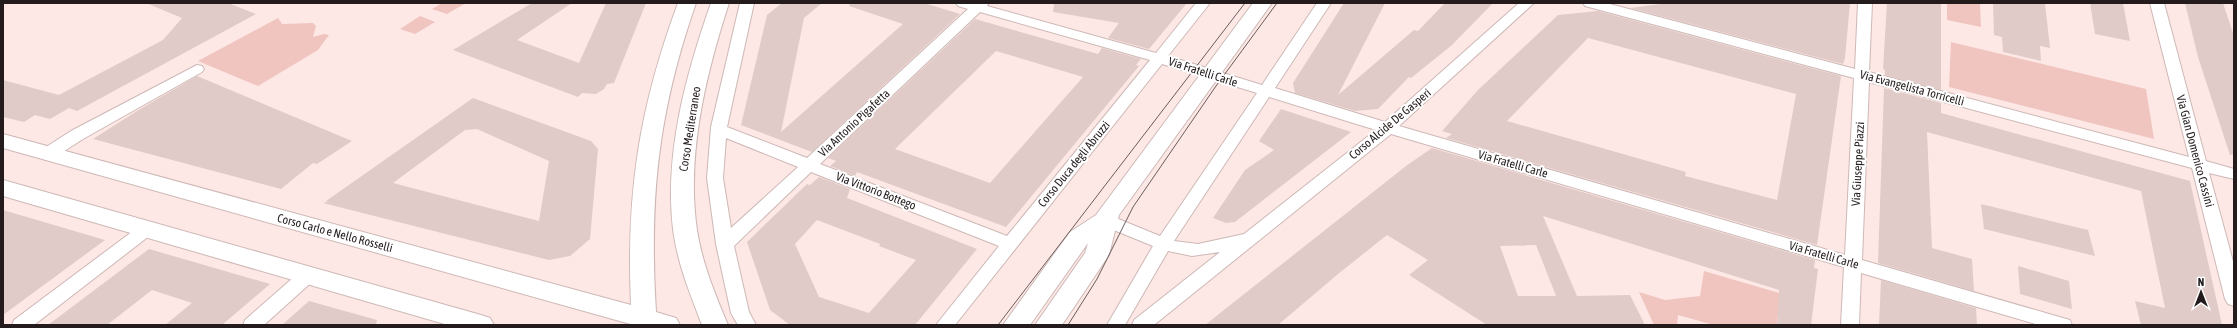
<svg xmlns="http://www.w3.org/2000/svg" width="2237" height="328" font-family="'Asap Condensed',sans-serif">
	<rect width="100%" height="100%" fill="#fde8e5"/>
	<g fill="#f0c4bf">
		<polygon points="442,3 466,3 447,14 432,9"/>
		<polygon points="1947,3 1980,3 1981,27 1947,20"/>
		<polygon points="420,16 435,22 415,34 400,29"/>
		<polygon points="278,18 282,24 313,23 316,26 313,37 324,34 329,35 318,50 258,86 198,61"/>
		<polygon points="1951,42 2146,89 2154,139 1949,87"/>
		<polygon points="1704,271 1813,303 1811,325 1777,317 1777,325 1714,325 1678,315 1677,325 1654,325 1639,292 1665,300 1700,296"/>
	</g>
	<g fill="#e0cbc8" fill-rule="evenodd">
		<polygon points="146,3 228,3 256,14 77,111 69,108 50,119 35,115 24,122 3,117 3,80 59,95 163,40 182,18"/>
		<polygon points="532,3 572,3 517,40 579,63 606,3 646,3 614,83 607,84 604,89 596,94 582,93 578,97 453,50"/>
		<polygon points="782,3 822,3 804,18 781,132 903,24 849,6 850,3 924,3 960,14 812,152 741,125 767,15"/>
		<polygon points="1054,3 1187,3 1149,49 1108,38 1119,23 1053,12"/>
		<polygon points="1344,3 1385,3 1338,95 1414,30 1418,31 1445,3 1493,3 1452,45 1411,78 1409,77 1378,109 1355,111 1295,93 1293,83"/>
		<polygon points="1669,3 1850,3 1845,58 1843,64 1630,8"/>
		<polygon points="1887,3 1941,3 1941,90 1885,75 1885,70 1883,69"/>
		<polygon points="1993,3 2045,3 2050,48 2040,46 2041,61 2003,52 2002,37 1994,35"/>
		<polygon points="2090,3 2123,3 2130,41 2095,34"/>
		<polygon points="2185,3 2223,3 2234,36 2234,154 2230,155 2198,57"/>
		<path d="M1598,11L1841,76L1817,245L1446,138L1452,134L1442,131L1478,90L1558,15ZM1588,38L1796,94L1777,200L1685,176L1686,172L1507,121Z"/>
		<path d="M975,19L1098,54L1102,48L1141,59L1136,65L1139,66L1006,227L857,172L855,176L830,166L836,161L828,158ZM996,51L1083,77L990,183L895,149Z"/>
		<polygon points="197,76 352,141 317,164 313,163 281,189 93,139 137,111"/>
		<polygon points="1884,88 1941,103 1941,113 2190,181 2222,325 2141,325 2135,301 2165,308 2141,191 1927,132 1932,248 1972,259 1974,291 1878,263"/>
		<path d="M473,98L591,141L598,149L590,239L570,256L549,260L323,203L329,201H326ZM477,129L549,161L539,221L393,183L465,130Z"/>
		<polygon points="1281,109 1351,132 1235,222 1226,223 1213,218 1245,170 1274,150 1259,141"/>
		<path d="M1432,148L1815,260L1814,268L1818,269L1811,325H1777L1779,290L1543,216L1577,296L1630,295L1645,325H1487L1409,275L1428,260L1387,235L1338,274L1278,325H1205L1406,166ZM1536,245L1556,296H1518L1500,246Z"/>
		<path d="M819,177L850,189L847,198L977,249L915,325H790L770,310L747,242L807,184L810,185ZM817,220L880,244L879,246L916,260L869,313L819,297L795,244Z"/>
		<polygon points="1981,204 2088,230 2095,256 1984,229"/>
		<polygon points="3,210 105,240 3,315"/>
		<polygon points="149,249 270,284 222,325 165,325 192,303 152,290 107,325 48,325"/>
		<polygon points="2018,266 2069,281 2072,309 2020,294"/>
		<polygon points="1881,280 1976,308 1977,325 1879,325"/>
		<polygon points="309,301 377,320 376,325 282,325"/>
	</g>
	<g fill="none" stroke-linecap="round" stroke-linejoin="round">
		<defs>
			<g id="street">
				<path d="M740,3H754L727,127L807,158L968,9L958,6L956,3H989L987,6L1156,53L1196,3H1210L1168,56L1262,85L1317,3H1331L1275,88L1385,122L1519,3H1534L1399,126L1845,255L1854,78L1585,6L1583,3H1606L1855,69L1858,3H1872L1869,72L2189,157L2150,3H2164L2206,161L2234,169V179L2209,173L2234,265V306L2228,304L2225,299L2192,168L1869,82L1862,260L2063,318L2070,320L2072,325H2039L1861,273L1859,325H1841L1844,267L1391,134L1154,325H1132L1134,320L1220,252L1192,256L1168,251L1125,325H1107L1153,246L1099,224L1097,220L1099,216L1105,214L1111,216L1160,236L1257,93L1162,64L955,325H936L999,246L811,172L734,246L749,312L756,325H738L731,313L716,244L707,178L711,127ZM980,12L1150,60L1007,236L820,164ZM1269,97L1376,130L1244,234L1198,244L1174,241ZM726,138L798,167L731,228L723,178Z"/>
				<polygon points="197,65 202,66 204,69 202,72 83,139 55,157 43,157 41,153 43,149 71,131"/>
				<polygon points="147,223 153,225 155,229 153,233 34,325 12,325 14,320 141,225"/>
				<polygon points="308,269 314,270 317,275 314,280 264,325 243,325 245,320 302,270"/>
			</g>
			<g id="secondary">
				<path d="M678,3H696C658,112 649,198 656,312L676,318L680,325H634L3,148V134L631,305C626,193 639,108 678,3Z"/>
				<path d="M711,3H729C706,74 686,155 697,230C702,263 715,294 728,325H702C690,294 677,262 673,229C664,154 686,74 711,3Z"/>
				<polygon points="1253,3 1272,3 1119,215 1109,255 1062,325 1035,325 1085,253 1088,243 1030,325 1003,325 1070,232 1096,215"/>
				<polygon points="3,180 481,315 490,318 494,325 448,325 3,196"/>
			</g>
		</defs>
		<use href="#street" stroke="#cdb8b6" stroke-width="2"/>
		<use href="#secondary" stroke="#cdb8b6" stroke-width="2"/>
		<use href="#street" fill="#fff" fill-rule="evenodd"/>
		<use href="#secondary" fill="#fff" fill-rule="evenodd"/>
		<g stroke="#695d5c" stroke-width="1">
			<polyline points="998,325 1245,3"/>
			<polyline points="1068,325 1097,279 1133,207 1216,86 1277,3"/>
		</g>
	</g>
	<g text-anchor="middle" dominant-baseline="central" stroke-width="4" stroke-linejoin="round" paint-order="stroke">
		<g font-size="12" fill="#241c1c" stroke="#fff">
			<text transform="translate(1203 72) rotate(18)">Via Fratelli Carle</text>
			<text transform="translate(1912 88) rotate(15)">Via Evangelista Torricelli</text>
			<text transform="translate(854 123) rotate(-43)">Via Antonio Pigafetta</text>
			<text transform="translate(1390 124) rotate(-40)">Corso Alcide De Gasperi</text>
			<text transform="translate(690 129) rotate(-81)">Corso Mediterraneo</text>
			<text transform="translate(2195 151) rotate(75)">Via Gian Domenico Cassini</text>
			<text transform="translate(1074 164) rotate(-51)">Corso Duca degli Abruzzi</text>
			<text transform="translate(1513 164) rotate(16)">Via Fratelli Carle</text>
			<text transform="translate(1858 164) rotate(-87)">Via Giuseppe Piazzi</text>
			<text transform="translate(876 191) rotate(21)">Via Vittorio Bottego</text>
			<text transform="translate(335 233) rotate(15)">Corso Carlo e Nello Rosselli</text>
			<text transform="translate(1824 255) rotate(16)">Via Fratelli Carle</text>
		</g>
	</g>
	<rect width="2237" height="328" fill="none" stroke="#241c1c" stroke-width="8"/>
	<g transform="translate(2201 292)" stroke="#ffffff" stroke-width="3" paint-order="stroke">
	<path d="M0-3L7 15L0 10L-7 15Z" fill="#241c1c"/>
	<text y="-6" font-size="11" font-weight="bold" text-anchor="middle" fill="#241c1c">N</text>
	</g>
</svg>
